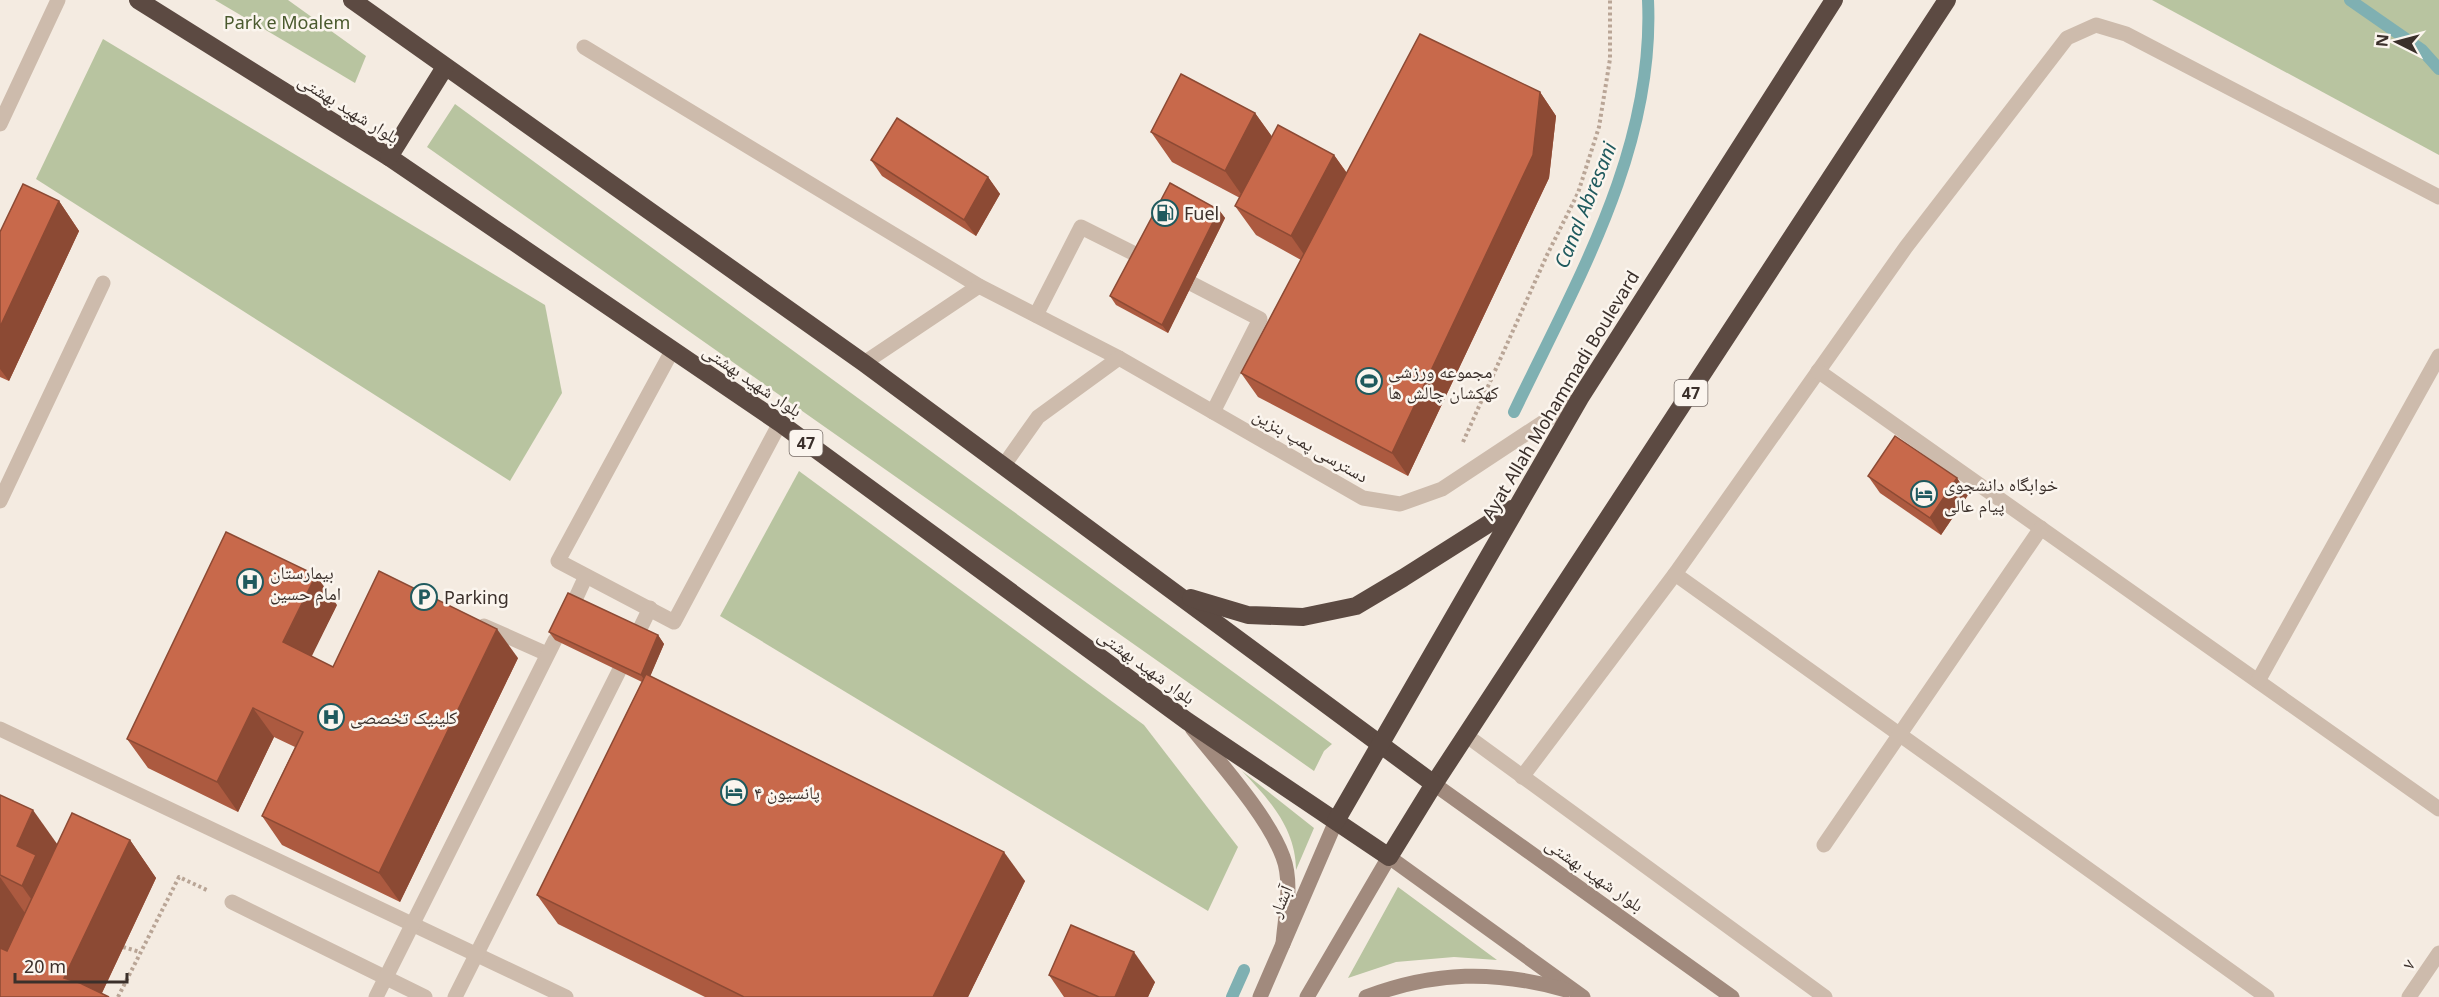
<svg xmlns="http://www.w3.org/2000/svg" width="2439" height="997" font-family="'Noto Sans','Noto Naskh Arabic',sans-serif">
	<rect width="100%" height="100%" fill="#f4ebe1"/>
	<g fill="#b8c4a0">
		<polygon points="215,0 288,0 366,56 355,83"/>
		<polygon points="2152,0 2439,0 2439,155"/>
		<polygon points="103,39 545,305 562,393 510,481 36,179"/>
		<polygon points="455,104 1332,744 1324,751 1314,771 427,147"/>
		<polygon points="799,471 1144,725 1238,847 1208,911 720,616"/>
		<path d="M1242,771L1314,828L1296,870C1296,829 1269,799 1242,771Z"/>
		<polygon points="1398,887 1497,960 1454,957 1396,962 1348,978"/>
	</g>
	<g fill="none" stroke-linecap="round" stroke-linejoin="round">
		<g stroke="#7fb0b2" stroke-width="12">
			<polyline points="2350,0 2422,50 2439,69"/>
			<path d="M1514,412C1576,282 1655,149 1648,0"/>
			<polyline points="1232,997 1244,970"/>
		</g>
		<g stroke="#b9a596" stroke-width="4" stroke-dasharray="3 3" stroke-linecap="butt">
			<polyline points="1463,442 1547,255 1578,193 1599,127 1610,59 1610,0"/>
			<polyline points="123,947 140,952"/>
			<polyline points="118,997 179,877 209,891"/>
		</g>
		<g stroke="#cdbbac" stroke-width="15">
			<polyline points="584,47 979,286 1119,358 1363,498 1400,504 1442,489 1580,398"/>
			<polyline points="1175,275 1260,319 1213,412"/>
			<polyline points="1036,315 1081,227 1151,262"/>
			<polyline points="672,351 558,561 674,622 780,423"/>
			<polyline points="864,363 979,286"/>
			<polyline points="1004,465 1038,417 1119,358"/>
			<polyline points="0,501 103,283"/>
			<polyline points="574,602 586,576"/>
			<polyline points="484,626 547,654"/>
			<polyline points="638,633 650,608"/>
			<polyline points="0,729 566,997"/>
			<polyline points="1467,736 1825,997"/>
			<polyline points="1522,777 1675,574 1906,247 2067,38 2096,25 2126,34 2439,197"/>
			<polyline points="232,902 425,997"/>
			<polyline points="376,997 555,640"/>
			<polyline points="455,997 619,671"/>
		</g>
		<g stroke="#cdbbac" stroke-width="15">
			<polyline points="0,124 58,0"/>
			<polyline points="1818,371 2439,809"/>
			<polyline points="1675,574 2267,997"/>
			<polyline points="2258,681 2439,356"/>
			<polyline points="1824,845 2041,528"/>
			<polyline points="2409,997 2439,953"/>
		</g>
		<g stroke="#a18a7d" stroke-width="15">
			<path d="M1192,728C1220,763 1268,816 1283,857C1293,883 1285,917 1283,944"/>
			<polyline points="1434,784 1732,997"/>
			<polyline points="1260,997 1336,821"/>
			<polyline points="1307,997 1389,857 1583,997"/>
			<path d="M1366,997C1435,971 1495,970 1566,990"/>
		</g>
		<g stroke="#5c4a42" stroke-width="18">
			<polyline points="138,0 389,157 780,423 1187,721 1389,857 1434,784 1947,0"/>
			<polyline points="352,0 864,363 1434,784"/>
			<polyline points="389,157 445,67"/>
			<polyline points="1191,598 1248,615 1303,617 1356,606 1403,578 1512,509"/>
			<polyline points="1336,821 1580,398 1834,0"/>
		</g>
	</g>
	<g fill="#ac5a40">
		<polygon points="1540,92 1556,116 1549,178 1408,476 1258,397 1241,373 1301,260 1256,235 1235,206 1240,198 1172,162 1151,132 1255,113 1272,137 1334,155 1347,173"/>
		<polygon points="871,160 988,177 1000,194 976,236 882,176"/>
		<polygon points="59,201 79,231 9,381 0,377 0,232"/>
		<polygon points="1219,210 1225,218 1168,333 1116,305 1110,296"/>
		<polygon points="1868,476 1957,478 1968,495 1941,535 1880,493"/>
		<polygon points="337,605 311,656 333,667 518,658 400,902 282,845 262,816 295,747 274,737 238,812 148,768 127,739"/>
		<polygon points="549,632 658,635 664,644 650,676 1025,881 968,997 705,997 558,924 537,895 642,682 555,640"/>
		<polygon points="0,795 58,845 130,840 156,878 102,993 0,997"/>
		<polygon points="1049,975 1155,982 1148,997 1064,997"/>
	</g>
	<g fill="#8c4a34">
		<polygon points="1540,92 1556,116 1549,178 1408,476 1392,453"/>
		<polygon points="1255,113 1276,142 1246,201 1225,171"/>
		<polygon points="1334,155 1355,185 1312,266 1291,236"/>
		<polygon points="988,177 1000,194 976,236 964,220"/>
		<polygon points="59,201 79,231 9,381 0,369 0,327"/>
		<polygon points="1219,210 1225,218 1168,333 1162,325"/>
		<polygon points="1957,478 1968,495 1941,535 1930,518"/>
		<polygon points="316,575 337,605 304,672 283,642"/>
		<polygon points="497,629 518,658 400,902 379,873"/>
		<polygon points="658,635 664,644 647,684 641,675"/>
		<polygon points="253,708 274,737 238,812 217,782"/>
		<polygon points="33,810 60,848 48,923 22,886 17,846"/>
		<polygon points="130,840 156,878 100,997 64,978"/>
		<polygon points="1004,852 1025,881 968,997 933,997"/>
		<polygon points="0,877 25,913 0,966"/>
		<polygon points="1134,952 1155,982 1148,997 1115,997"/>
	</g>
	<g fill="#c8694b" stroke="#8c4a34" stroke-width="1.5">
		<polygon points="1420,34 1540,92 1533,155 1392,453 1241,373"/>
		<polygon points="1181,74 1255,113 1225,171 1151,132"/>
		<polygon points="897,118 988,177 964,220 871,160"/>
		<polygon points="1278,125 1334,155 1291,236 1235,206"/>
		<polygon points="1170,183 1219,210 1162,325 1110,296"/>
		<polygon points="23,184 59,201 0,327 0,232"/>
		<polygon points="1895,436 1957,478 1930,518 1868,476"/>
		<polygon points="226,532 316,575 283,642 333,667 379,571 497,629 379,873 262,816 303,732 253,708 217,782 127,739"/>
		<polygon points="568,593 658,635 641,675 549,632"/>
		<polygon points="646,674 1004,852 933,997 744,997 537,895"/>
		<polygon points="0,795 33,810 17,846 36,855 22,886 0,875"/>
		<polygon points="72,813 130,840 64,978 80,983 109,997 0,997 0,948 7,951"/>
		<polygon points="1071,925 1134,952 1115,997 1099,997 1049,975"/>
	</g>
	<defs>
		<symbol id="fuel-ring" viewBox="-11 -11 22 22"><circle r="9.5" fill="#fbf5ee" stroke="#1f5a5e" stroke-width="1.5"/><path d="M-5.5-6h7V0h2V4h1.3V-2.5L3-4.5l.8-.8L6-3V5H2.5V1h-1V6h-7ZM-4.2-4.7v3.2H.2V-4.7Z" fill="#1f5a5e"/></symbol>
		<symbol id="stadium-ring" viewBox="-11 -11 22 22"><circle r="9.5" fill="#fbf5ee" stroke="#1f5a5e" stroke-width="1.5"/><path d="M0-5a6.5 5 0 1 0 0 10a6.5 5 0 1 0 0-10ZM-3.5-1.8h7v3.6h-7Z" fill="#1f5a5e"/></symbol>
		<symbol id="hotel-ring" viewBox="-11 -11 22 22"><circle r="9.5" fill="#fbf5ee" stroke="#1f5a5e" stroke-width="1.5"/><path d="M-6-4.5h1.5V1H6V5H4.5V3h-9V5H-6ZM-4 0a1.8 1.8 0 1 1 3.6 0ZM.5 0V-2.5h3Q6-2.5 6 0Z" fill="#1f5a5e"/></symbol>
		<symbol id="hospital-ring" viewBox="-11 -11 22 22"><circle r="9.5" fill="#fbf5ee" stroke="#1f5a5e" stroke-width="1.5"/><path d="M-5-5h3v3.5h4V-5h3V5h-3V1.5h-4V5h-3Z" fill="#1f5a5e"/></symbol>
		<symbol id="parking-ring" viewBox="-11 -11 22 22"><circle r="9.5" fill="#fbf5ee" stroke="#1f5a5e" stroke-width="1.5"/><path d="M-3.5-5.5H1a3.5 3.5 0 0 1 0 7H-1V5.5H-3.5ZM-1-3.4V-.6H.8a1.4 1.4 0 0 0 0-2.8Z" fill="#1f5a5e"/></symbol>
	</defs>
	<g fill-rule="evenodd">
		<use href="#fuel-ring" x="1150" y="198" width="30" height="30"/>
		<use href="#stadium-ring" x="1354" y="366" width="30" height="30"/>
		<use href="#hotel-ring" x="1909" y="479" width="30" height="30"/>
		<use href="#hospital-ring" x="235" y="567" width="30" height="30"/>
		<use href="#parking-ring" x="409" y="582" width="30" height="30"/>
		<use href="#hospital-ring" x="316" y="702" width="30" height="30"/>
		<use href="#hotel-ring" x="719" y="777" width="30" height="30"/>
	</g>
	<g text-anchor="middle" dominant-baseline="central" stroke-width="5" stroke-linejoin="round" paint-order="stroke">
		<g fill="#fbf5ee" stroke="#756b66" stroke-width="1.5">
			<rect x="1674.5" y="380" width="33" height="26" rx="4.5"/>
			<rect x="789.5" y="430" width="33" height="26" rx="4.5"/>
		</g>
		<g font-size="16" font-weight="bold" fill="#3b302b">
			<text x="1691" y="393">47</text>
			<text x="806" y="443">47</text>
		</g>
		<g font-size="18" fill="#4a5a2e" stroke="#fbf5ee">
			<text x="287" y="22">Park e Moalem</text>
		</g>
		<g font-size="18" fill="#3b302b" stroke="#fbf5ee">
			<text transform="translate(349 108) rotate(32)">بلوار شهید بهشتی</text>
			<text transform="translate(753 380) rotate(34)">بلوار شهید بهشتی</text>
			<text transform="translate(1560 395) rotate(-59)">Ayat Allah Mohammadi Boulevard</text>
			<text transform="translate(1311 445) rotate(30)">دسترسی پمپ بنزین</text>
			<text transform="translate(1147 666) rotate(36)">بلوار شهید بهشتی</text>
			<text transform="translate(1595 874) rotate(35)">بلوار شهید بهشتی</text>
			<text transform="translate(1280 901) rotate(-67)">آبشار</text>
			<text transform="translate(2408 964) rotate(-55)">۷</text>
		</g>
		<g font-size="18" fill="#3b302b" stroke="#fbf5ee" text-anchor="start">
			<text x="1184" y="213">Fuel</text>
			<text x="1388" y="371">مجموعه ورزشی<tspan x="1388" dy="21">کهکشان چالش ها</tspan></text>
			<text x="1944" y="484">خوابگاه دانشجوی<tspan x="1944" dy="21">پیام عالی</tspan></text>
			<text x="270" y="572">بیمارستان<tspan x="270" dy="21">امام حسین</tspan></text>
			<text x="444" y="597">Parking</text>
			<text x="350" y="717">کلینیک تخصصی</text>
			<text x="754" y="792">پانسیون ۴</text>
		</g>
		<g font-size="20" font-style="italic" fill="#1f5a5e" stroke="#fbf5ee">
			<text transform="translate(1585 205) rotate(-68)">Canal Abresani</text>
		</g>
	</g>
	<g transform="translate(2397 42) rotate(276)" stroke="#fbf5ee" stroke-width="4.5" paint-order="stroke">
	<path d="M0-4.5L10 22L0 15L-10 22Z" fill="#3b302b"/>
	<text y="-9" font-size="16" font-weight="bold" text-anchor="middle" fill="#3b302b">N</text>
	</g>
	<path d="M15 973v9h112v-9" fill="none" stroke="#3b302b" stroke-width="3"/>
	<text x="24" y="973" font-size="18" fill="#3b302b" stroke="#fbf5ee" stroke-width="4.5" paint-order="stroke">20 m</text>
</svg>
